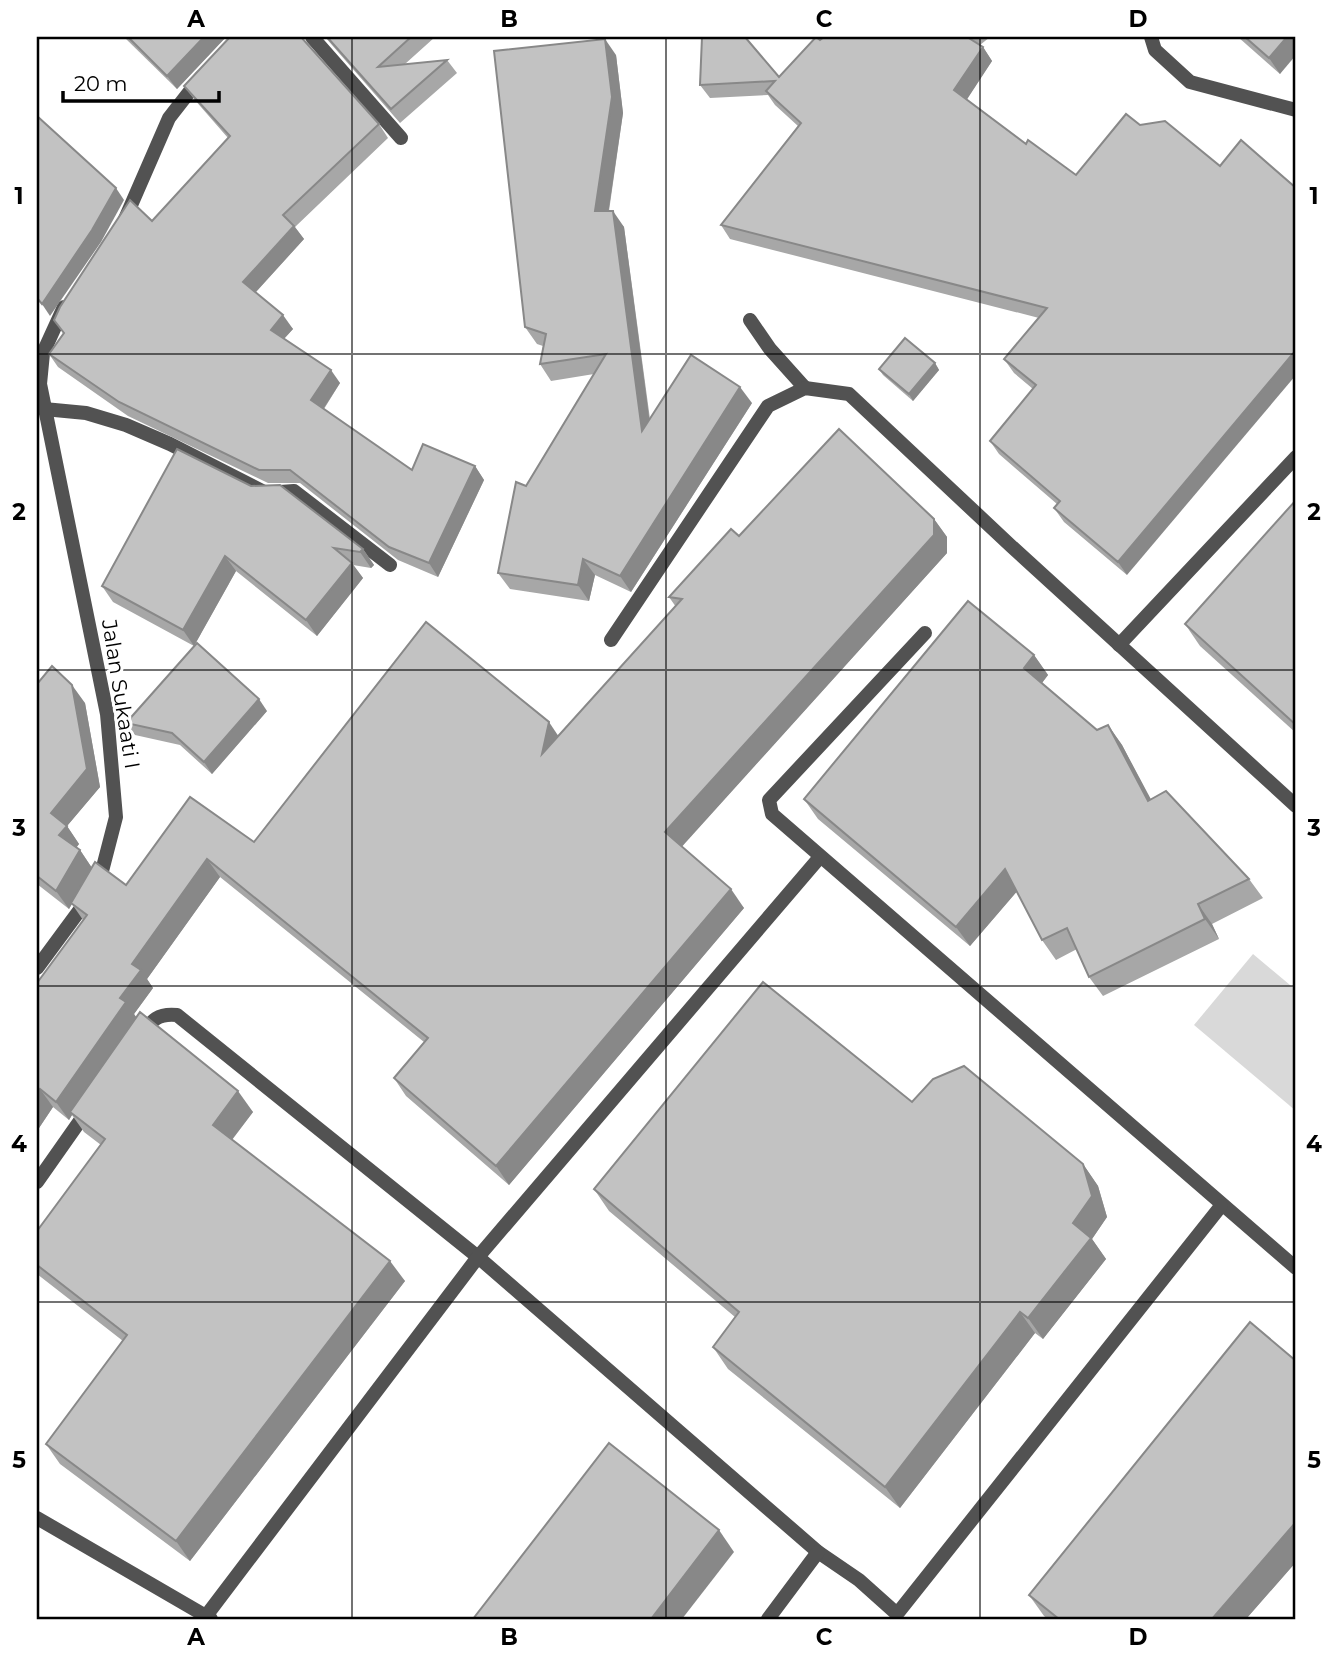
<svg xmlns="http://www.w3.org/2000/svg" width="1333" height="1656" font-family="Montserrat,sans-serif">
	<rect width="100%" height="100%" fill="#fff"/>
	<polygon fill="#d9d9d9" points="1253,954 1296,990 1296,1111 1194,1025"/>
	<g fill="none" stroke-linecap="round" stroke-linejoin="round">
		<g stroke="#525252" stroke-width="14">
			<polyline points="1151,37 1155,50 1190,82 1296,110"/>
			<polyline points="750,320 770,349 805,388"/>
			<polyline points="44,409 86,413 126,425 170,444 266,493 294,491 390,565"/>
			<polyline points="925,633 769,800 772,814 1296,1268"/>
			<polyline points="611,640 768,406 805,388 849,394 1011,546 1296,806"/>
			<polyline points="1119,645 1296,457"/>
			<path d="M141,1035C152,1020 158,1013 177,1015L478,1257L818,1552L859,1580L897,1614L1221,1206"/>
			<polyline points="37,1182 89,1108"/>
			<polyline points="37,1518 211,1619"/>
			<polyline points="206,1616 478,1257 820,857"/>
			<polyline points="768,1619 818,1552"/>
		</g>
		<g stroke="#525252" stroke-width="14">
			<polyline points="312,37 401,138"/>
			<polyline points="125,219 169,118 201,77"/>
			<polyline points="37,968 82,907 102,871 116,817 107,714 40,384 43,353 64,307"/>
		</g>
	</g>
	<g fill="#a7a7a7">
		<polygon points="124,37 226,37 177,89"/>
		<polygon points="325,37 435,37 405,64 447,60 457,73 400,123"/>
		<polygon points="824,37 990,37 980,45 983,47 992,61 966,100 1026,144 1127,575 1064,522 1054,508 1057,504 999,454 990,441 1033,389 1014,373 1004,359 1039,318 730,239 721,225 798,126 775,105 768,95 710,98 700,85 779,77"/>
		<polygon points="1238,37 1296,37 1280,74"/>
		<polygon points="304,40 379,124 388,138 295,227 304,239 256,292 293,329 284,339 340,383 324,409 412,470 475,466 484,480 438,577 398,560 300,483 268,483 128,416 58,367 49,354 63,333 54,320 152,221 228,138 194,99 184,86"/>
		<polygon points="616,55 623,113 609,211 624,227 650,419 752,403 631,592 595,575 589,601 510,589 498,573 526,486 594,374 551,381 540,364 543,346 537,344 525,327"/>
		<polygon points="935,363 939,370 913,401 883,375 879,369"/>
		<polygon points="177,449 363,549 374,565 371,568 353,565 363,578 317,636 236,571 194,646 113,602 102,586"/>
		<polygon points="1296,500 1296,733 1200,646 1185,624"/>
		<polygon points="934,519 947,537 947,553 681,847 744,908 509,1185 406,1096 394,1078 424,1042 220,877 147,979 153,988 134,1014 136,1017 253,1112 232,1140 405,1281 190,1561 60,1464 46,1444 123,1341 37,1274 37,1231 101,1145 84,1132 72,1115 69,1120 53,1107 39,1128 37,1126 37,983 83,920 72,904 69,909 37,884 37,684 85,703 100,787 67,826 79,844 76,848 80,850 92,868 126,885 559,736 676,607 669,597 739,536"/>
		<polygon points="1034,655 1048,675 1042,683 1097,730 1108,725 1122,745 1150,799 1249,879 1263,898 1212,924 1219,939 1103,996 1089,977 1077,949 1056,960 1042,940 1017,891 970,946 818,819 804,799"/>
		<polygon points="267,711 212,774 180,745 135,735 126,723"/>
		<polygon points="912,1102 1083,1164 1098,1186 1107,1217 1092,1239 1106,1259 1043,1339 1035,1333 900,1508 728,1369 713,1347 735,1317 609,1211 594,1189"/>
		<polygon points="1296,1562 1246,1619 1048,1619 1044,1616 1029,1595"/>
	</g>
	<g fill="#888">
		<polygon points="204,37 226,37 177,89 167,76"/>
		<polygon points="1287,37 1296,37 1296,55 1280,74 1269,58"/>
		<polygon points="605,39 616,55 623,113 606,228 595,211"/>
		<polygon points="983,47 992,61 964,104 954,90"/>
		<polygon points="116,188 124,200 101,242 50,316 42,304"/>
		<polygon points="613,211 624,227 653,447 642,431"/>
		<polygon points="294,226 304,239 253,295 243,282"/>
		<polygon points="283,315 293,329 280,343 271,330"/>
		<polygon points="1296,350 1296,375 1127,575 1118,562"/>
		<polygon points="935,363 939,370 913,401 909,394"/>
		<polygon points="331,370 340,383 320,414 311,400"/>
		<polygon points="740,387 752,403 631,592 620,576"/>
		<polygon points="475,466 484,480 438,577 429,563"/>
		<polygon points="934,519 947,537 947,553 678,851 665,832"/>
		<polygon points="363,549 374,565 371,568 360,552"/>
		<polygon points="225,556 236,571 194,646 183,630"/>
		<polygon points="583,559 595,575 589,601 578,585"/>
		<polygon points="352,563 363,578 317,636 306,620"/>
		<polygon points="1034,655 1048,675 1038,688 1024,668"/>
		<polygon points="72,685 85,703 100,787 67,826 79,844 72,853 59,835 51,813"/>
		<polygon points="259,699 267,711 212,774 204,762"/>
		<polygon points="549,722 561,740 542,754"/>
		<polygon points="1108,725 1122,745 1162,820 1148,801"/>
		<polygon points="80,850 92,868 69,909 56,891"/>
		<polygon points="207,859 220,877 147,979 153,988 134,1014 139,1021 70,1112 72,1115 69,1120 56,1102 120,998 132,964"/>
		<polygon points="1005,869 1019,889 970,946 956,927"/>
		<polygon points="731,889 744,908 509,1185 496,1166"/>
		<polygon points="1198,904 1212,924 1219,939 1205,919"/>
		<polygon points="40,1089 53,1107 39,1128 37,1125 37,1094"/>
		<polygon points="238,1091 253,1112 227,1146 213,1125"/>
		<polygon points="1083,1164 1098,1186 1107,1217 1092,1239 1106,1259 1043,1339 1028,1318 1073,1223"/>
		<polygon points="390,1261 405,1281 190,1561 176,1541"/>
		<polygon points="1020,1312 1035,1333 900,1508 885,1487"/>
		<polygon points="1296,1522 1296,1562 1246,1619 1212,1619"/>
		<polygon points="719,1530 734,1552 682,1619 651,1619"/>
	</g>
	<g fill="#c2c2c2" stroke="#888" stroke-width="2">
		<polygon points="128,37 204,37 167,76"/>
		<polygon points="230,37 301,37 379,124 283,215 294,226 243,282 283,315 271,330 331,370 311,400 412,470 423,444 475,466 429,563 389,547 290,470 259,470 119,402 49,354 64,333 54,320 60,307 130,200 152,221 230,136 184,86"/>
		<polygon points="327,37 411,37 378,67 447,60 391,109"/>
		<polygon points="702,37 745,37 779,77 816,37 820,40 824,37 967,37 983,47 954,90 1026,144 1028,140 1076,175 1126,114 1140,125 1165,121 1220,166 1241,140 1296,188 1296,350 1118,562 1054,508 1060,501 990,441 1036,385 1004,359 1047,308 721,225 801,123 766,91 775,81 700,85"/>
		<polygon points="1245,37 1287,37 1269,58"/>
		<polygon points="605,39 612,97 595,211 613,211 642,431 691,355 740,387 620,576 583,559 578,585 498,573 516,482 526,486 606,354 540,364 546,334 525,327 494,51"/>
		<polygon points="37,116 116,188 92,230 42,304 37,298"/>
		<polygon points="905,338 935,363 909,394 879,369"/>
		<polygon points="839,429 934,519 934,535 665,832 731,889 496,1166 394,1078 428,1038 207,859 132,964 141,970 120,998 126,1002 56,1102 40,1089 37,1094 37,983 87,915 71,903 95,862 126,885 190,797 254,842 426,622 549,722 542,754 682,599 669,597 731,529 739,536"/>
		<polygon points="177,449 251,486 280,485 363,549 360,552 334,548 352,563 306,620 225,556 183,630 102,586"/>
		<polygon points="1296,500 1296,725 1185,624"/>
		<polygon points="968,601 1034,655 1024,668 1097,730 1108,725 1148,801 1166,791 1249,879 1198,904 1205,919 1089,977 1067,928 1042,940 1005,869 956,927 804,799"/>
		<polygon points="197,643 259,699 204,762 172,733 126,723"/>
		<polygon points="52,666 72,685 87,769 51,813 67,826 59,835 80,850 56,891 37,876 37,684"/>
		<polygon points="763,982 912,1102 933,1079 964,1066 1083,1164 1092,1196 1073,1223 1091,1238 1028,1318 1020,1312 885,1487 713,1347 739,1312 594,1189"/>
		<polygon points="140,1012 238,1091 213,1125 390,1261 176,1541 46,1444 127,1335 37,1265 37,1231 105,1139 70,1112"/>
		<polygon points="1250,1322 1296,1361 1296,1522 1212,1619 1059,1619 1029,1595"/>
		<polygon points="609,1443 719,1530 651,1619 473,1619"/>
	</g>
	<path fill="none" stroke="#000" stroke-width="2" stroke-opacity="0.55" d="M352,37V1619M666,37V1619M980,37V1619M37,354H1296M37,670H1296M37,986H1296M37,1302H1296"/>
	<g text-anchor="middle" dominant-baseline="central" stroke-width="6" stroke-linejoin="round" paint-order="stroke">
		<g font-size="21" fill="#000" stroke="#fff">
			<text transform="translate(121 694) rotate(81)">Jalan Sukaati I</text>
		</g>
	</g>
	<rect width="1333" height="1656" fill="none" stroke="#ffffff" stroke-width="77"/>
	<path d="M63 91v10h156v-10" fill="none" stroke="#000000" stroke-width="3.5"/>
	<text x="74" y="91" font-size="21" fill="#000000" stroke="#ffffff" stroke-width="5" paint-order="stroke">20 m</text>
	<rect x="38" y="38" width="1256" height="1580" fill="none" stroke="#000" stroke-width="2.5"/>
	<g font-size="23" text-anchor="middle" font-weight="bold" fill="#000">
		<text x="196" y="27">A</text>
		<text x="509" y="27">B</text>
		<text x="824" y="27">C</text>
		<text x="1138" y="27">D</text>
		<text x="19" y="204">1</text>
		<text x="1314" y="204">1</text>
		<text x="19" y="520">2</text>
		<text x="1314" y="520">2</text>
		<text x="19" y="836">3</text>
		<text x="1314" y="836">3</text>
		<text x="19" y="1152">4</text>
		<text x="1314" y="1152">4</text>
		<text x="19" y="1468">5</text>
		<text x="1314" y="1468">5</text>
		<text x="196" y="1645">A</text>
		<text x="509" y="1645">B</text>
		<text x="824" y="1645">C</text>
		<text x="1138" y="1645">D</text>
	</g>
</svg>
